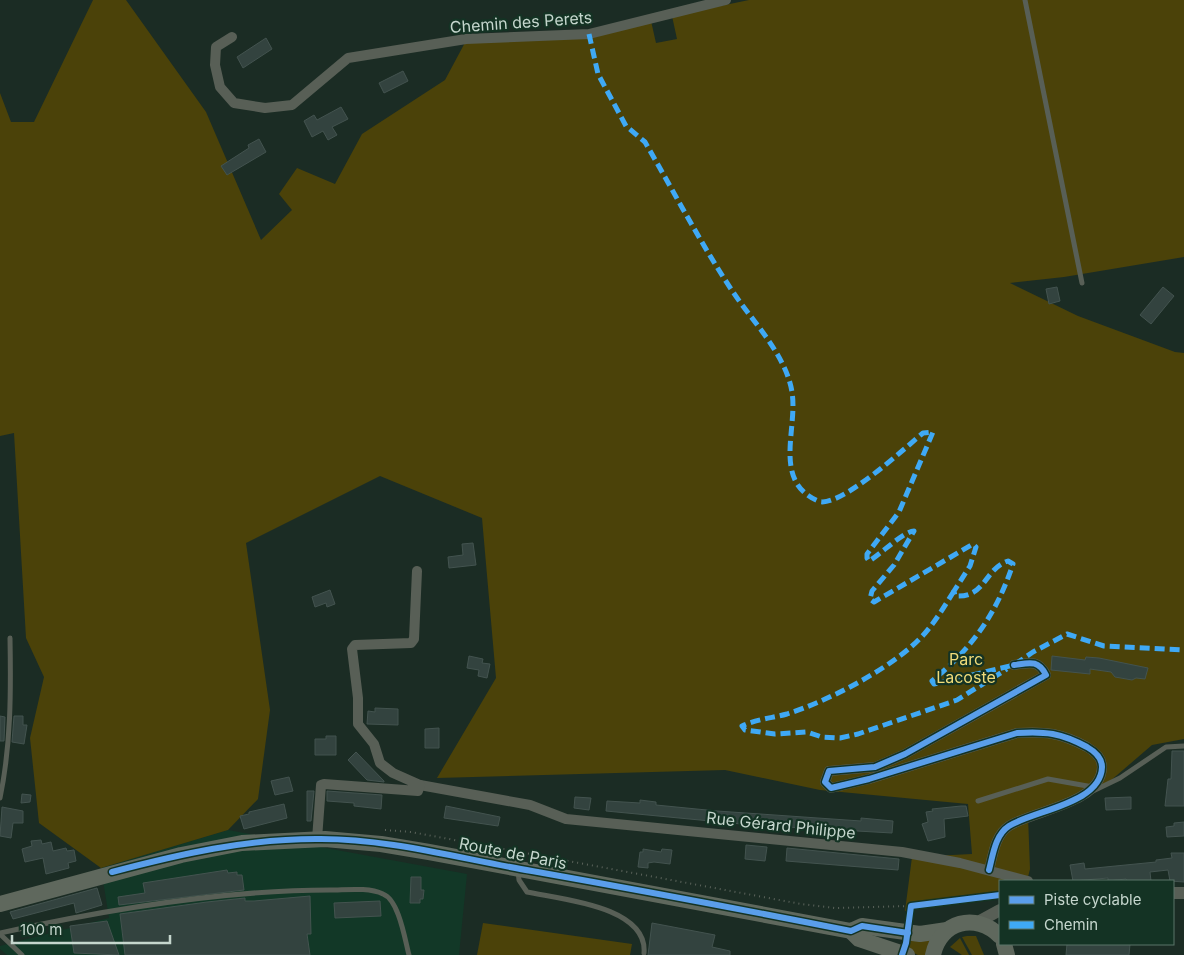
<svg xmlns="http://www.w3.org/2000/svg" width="1184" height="955" font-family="Inter,sans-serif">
	<rect width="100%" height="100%" fill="#1b2c24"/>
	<polygon fill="#123827" points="228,830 467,874 459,955 7,955 0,949 0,946 109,918 101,868"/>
	<g fill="#4b4209">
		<polygon points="93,0 126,0 206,112 261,240 292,210 279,194 297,168 335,184 362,134 445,80 468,37 588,33 651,21 656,43 677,39 672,16 749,0 1184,0 1184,257 1064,277 1010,283 1078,316 1175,352 1184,353 1184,739 1152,745 1109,782 1028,816 1030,869 1027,881 1000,881 1000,899 905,911 912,857 972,854 968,804 820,790 725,770 437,778 496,678 482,518 380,476 246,543 270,710 258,799 228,830 101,868 39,823 30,738 44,677 26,638 14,433 0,436 0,93 11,122 34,122"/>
		<polygon points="483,923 632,944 630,955 477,955"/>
		<polygon points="967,936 976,936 984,955 972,955 962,937"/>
		<polygon points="931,937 926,955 918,955 907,950 910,938"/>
		<polygon points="960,938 969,955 962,955 950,947"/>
	</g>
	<g fill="#33433f" stroke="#43534f">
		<polygon points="266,38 272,49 243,68 237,57"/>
		<polygon points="403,71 408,81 384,93 379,83"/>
		<polygon points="341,107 348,119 332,127 337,135 328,140 323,131 312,137 304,121 314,115 317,120"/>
		<polygon points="259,139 266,152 227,175 221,166 249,148 248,145"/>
		<polygon points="1057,287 1060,301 1049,304 1046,289"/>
		<polygon points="1163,287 1174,296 1151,324 1140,315"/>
		<polygon points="473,543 476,565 449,568 448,557 463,555 462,544"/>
		<polygon points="330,590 335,604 327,607 326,603 315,607 312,597"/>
		<polygon points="469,656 483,659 482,663 490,664 487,678 478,676 479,670 467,668"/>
		<polygon points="1052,656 1085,660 1086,657 1099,658 1148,668 1145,679 1136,678 1132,680 1115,677 1111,672 1090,669 1090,674 1051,670"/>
		<polygon points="375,708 398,709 398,725 367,724 368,711 375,712"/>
		<polygon points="0,716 5,717 4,741 0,741"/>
		<polygon points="14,716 23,716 23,725 27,725 24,744 12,742"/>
		<polygon points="439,728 439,748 425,748 425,729"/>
		<polygon points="326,736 336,736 336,755 315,755 315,739 326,739"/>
		<polygon points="1172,751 1184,751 1184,806 1165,806 1168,779 1171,779"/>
		<polygon points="356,752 384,781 384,782 367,780 348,760"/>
		<polygon points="289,777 293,791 275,795 271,781"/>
		<polygon points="307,791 314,791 311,821 307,821"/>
		<polygon points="327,791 382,795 381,809 354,806 354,803 327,801"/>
		<polygon points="22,794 31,795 30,802 21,803"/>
		<polygon points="575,797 591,798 589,810 574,808"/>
		<polygon points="1131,797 1131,809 1106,810 1105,798"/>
		<polygon points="640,800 656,802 656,805 717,811 861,821 861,818 893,821 892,833 752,825 606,811 607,801 640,803"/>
		<polygon points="284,804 287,818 244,829 240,816 249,814 249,812"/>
		<polygon points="446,806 500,817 498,826 444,818"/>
		<polygon points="961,806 966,806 968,816 944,819 945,837 928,841 922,824 928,822 926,812 933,811 932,809"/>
		<polygon points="2,807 23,811 23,823 13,823 11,838 0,836"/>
		<polygon points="1184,822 1184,836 1167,837 1166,827 1174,826 1174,823"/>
		<polygon points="41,840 42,844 51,842 53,851 66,848 67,851 74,850 76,861 68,863 69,868 46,874 43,858 25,862 22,849 32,846 31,841"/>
		<polygon points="746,845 767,847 765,861 745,859"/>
		<polygon points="787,848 899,859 898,870 786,861"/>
		<polygon points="643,849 661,852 662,849 672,850 670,864 654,862 648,863 648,868 638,867 640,852 643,852"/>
		<polygon points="1171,853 1184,853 1184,882 1170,881 1168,870 1150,872 1151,881 1127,881 1126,879 1108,881 1108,878 1073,881 1070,865 1084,863 1085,869 1156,862 1156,860 1172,858"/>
		<polygon points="227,870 228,873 237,872 237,875 242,875 244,890 119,905 118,897 145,893 143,883"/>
		<polygon points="411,877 421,877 421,890 424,890 423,899 420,899 420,903 410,903"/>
		<polygon points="97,888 102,905 76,913 74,903 13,919 10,912"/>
		<polygon points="310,896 311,934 307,934 310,955 125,955 120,914 207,902 245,898 245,901 254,901"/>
		<polygon points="380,901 381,916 335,918 334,903"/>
		<polygon points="107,921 119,955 74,953 70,926"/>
		<polygon points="652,923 715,935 712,947 730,951 730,955 648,955"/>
		<polygon points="1067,944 1130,944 1129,955 1066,955"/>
	</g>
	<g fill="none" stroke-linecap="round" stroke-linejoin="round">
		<polyline stroke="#5b635b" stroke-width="2" stroke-dasharray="1 4" stroke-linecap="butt" points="385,830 411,832 801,904 835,908 911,906"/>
		<g stroke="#585f56" stroke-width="5">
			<polyline points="1025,0 1082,283"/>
			<polyline points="1093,791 1120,778 1166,747 1184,746"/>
			<path d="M0,798C11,745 11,692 10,638"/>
			<polyline points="978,801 1048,779 1093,787"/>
			<path d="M518,871L519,880L527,892C559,899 648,906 644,953"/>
			<path d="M0,933C104,910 224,890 330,890C346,890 368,887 383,894C399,900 405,940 409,955"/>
			<polyline points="0,934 22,955"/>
		</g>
		<g stroke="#585f56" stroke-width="10">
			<polyline points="232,37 216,47 215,65 220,87 234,103 265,108 292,105 348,58 466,39 589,34 726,0"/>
			<polyline points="420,785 530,805 566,819 902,852 960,863 1028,881"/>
			<polyline points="317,839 321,785 324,784 418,791 420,785 393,773 380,763 374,744 358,724 358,698 352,649 355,645 411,643 414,639 417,571"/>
			<path d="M989,870C993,855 995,835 1009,826C1034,810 1101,804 1102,767C1102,757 1094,751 1087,747C1061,733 1045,731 1017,733L869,779L831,788L825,782L829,771L875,767L905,754L1046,675C1038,659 1029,663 1014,665"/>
		</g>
		<g stroke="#585f56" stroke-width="12">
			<polyline points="1173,893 1184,893"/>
			<polyline points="978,922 1000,910"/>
		</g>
		<g stroke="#5f685d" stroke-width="16">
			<polyline points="0,904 181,855 242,843 325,839 381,844 429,852 851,931 862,926 920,934 947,930"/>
			<polyline points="851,931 859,939 907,955"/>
			<polyline points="1004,944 1007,955"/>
			<path d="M933,955C940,921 976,912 1000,936"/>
		</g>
		<g stroke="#3fa9f5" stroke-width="5" stroke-dasharray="10 5" stroke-linecap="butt">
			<path d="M589,34L598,74L626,126L645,142C674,192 701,244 733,292C753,322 786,355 792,392C798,429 772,481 818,501C838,510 906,447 923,433L933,432L899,512L867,554V558L869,561C881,554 904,531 914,531L894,565L872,591L870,599L874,602L973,544L976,547L970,566L954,591L955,596C986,598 984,569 1008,561L1013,564C996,615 972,648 932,681L934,684L1014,665L1033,652L1067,634L1104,646L1184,650"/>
			<path d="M954,591C942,610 930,631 912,646C880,674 827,701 787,714C772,718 757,719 742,726L745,730L775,734L807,732L822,737L840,738L858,734L957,700L1007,669"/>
		</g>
		<defs>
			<g id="cycleway">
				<path d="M989,870C993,855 995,835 1009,826C1034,810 1101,804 1102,767C1102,757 1094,751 1087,747C1061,733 1045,731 1017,733L869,779L831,788L825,782L829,771L875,767L905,754L1046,675C1038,659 1029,663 1014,665"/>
				<path d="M112,872C180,854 246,839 316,839C388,838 461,859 532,871C639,890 745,910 851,931L862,926L908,933"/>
				<polyline points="902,955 906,943 911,906 1000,895"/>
			</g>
		</defs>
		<use href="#cycleway" stroke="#143324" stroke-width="9"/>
		<use href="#cycleway" stroke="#5a9eea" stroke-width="6"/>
	</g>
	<g text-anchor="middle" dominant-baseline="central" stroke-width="4.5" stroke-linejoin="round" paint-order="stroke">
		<g font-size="16" fill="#c5d6cd" stroke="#143324">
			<text transform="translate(521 22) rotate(-4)">Chemin des Perets</text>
			<text transform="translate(781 825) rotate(6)">Rue Gérard Philippe</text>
			<text transform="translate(513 853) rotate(11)">Route de Paris</text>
		</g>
		<g font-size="16" fill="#f0db79" stroke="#143324">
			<text x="966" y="659">Parc<tspan x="966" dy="18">Lacoste</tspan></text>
		</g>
	</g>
	<rect x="999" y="880" width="175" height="65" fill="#143324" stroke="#5b7468"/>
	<rect x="1009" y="896" width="25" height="8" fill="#5a9eea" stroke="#5b7468"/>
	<text x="1044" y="905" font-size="15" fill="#c5d6cd">Piste cyclable</text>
	<rect x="1009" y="921" width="25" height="8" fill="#3fa9f5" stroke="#5b7468"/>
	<text x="1044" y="930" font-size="15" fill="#c5d6cd">Chemin</text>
	<path d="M12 935v8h158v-8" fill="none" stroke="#c5d6cd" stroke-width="2.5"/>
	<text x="20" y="935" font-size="15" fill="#c5d6cd" stroke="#143324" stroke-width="4" paint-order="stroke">100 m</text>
</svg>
